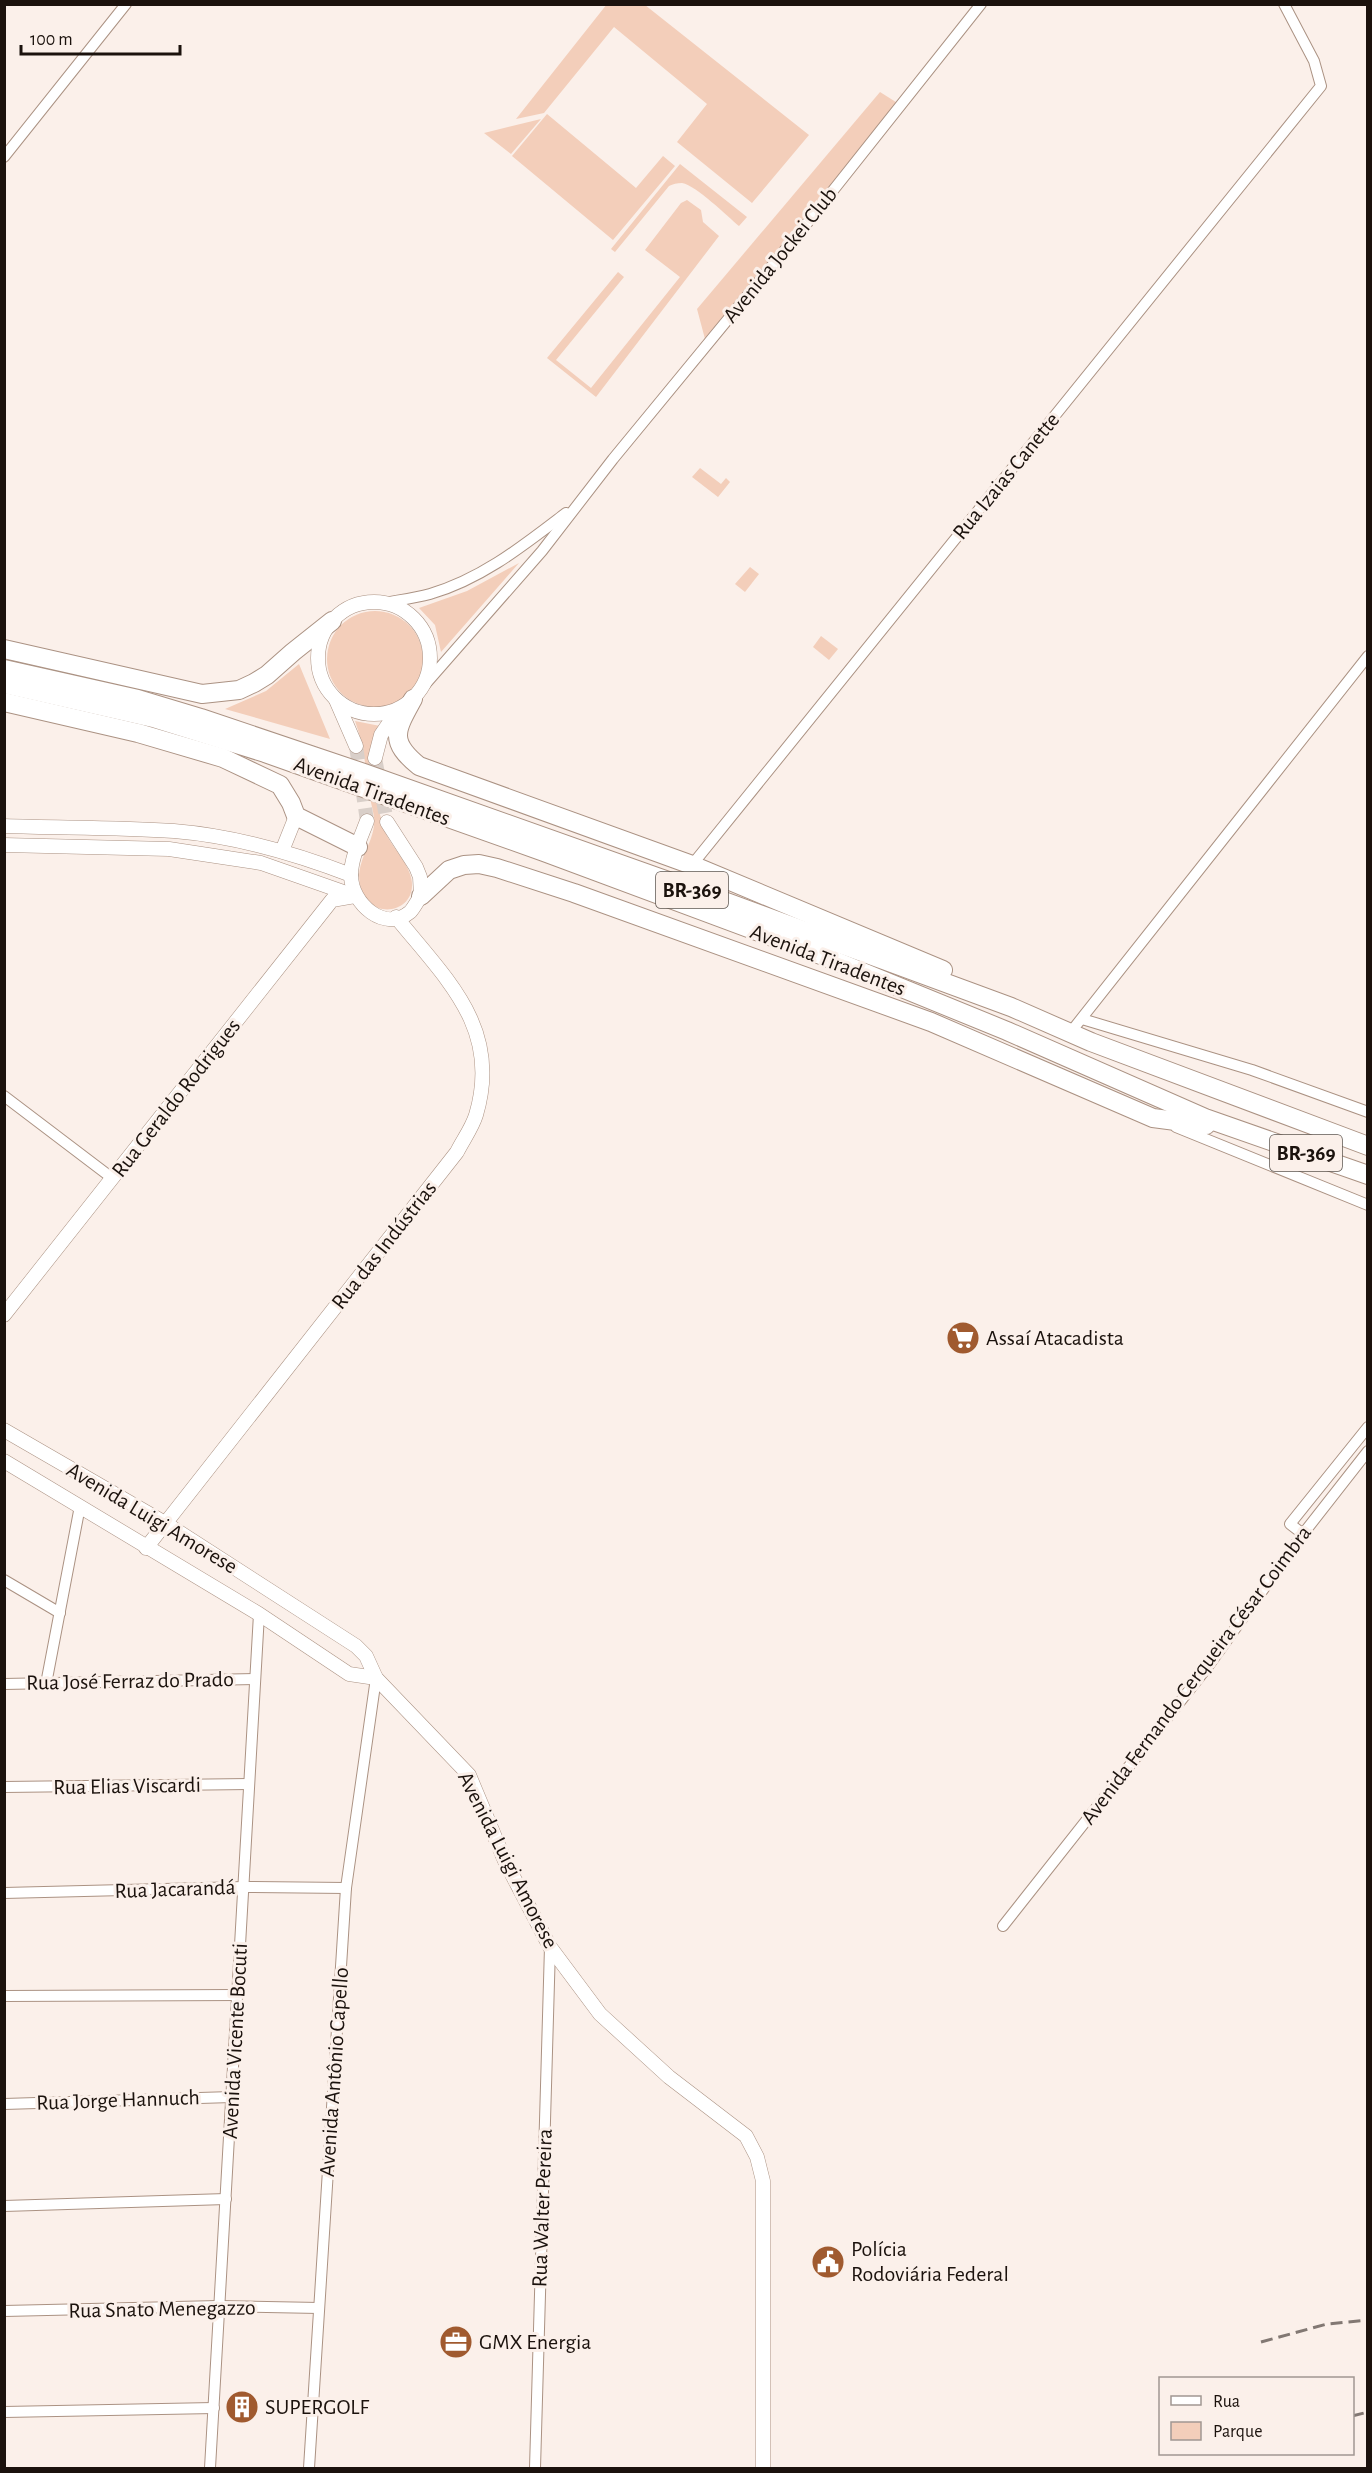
<svg xmlns="http://www.w3.org/2000/svg" width="1372" height="2473" font-family="'Alegreya Sans',sans-serif">
	<rect width="100%" height="100%" fill="#fbf0ea"/>
	<g fill="#f3ceba">
		<polygon points="607,4 645,5 809,135 752,203 677,142 707,104 614,27 544,113 516,119"/>
		<polygon points="880,92 899,104 705,339 697,309"/>
		<polygon points="547,114 636,188 663,156 675,166 613,240 512,156"/>
		<polygon points="541,119 511,154 484,133"/>
		<path d="M680,164L747,217L739,226C727,216 697,186 682,183C677,183 673,184 669,186L615,252L611,249Z"/>
		<polygon points="687,200 701,210 703,222 719,236 596,397 547,358 618,272 624,277 556,360 591,388 680,277 645,250 681,203"/>
		<polygon points="700,468 721,484 726,478 730,482 718,497 692,477"/>
		<polygon points="519,563 441,652 435,625 419,608 467,591"/>
		<polygon points="750,567 759,574 745,592 735,584"/>
		<circle cx="375" cy="659" r="48"/>
		<polygon points="821,636 838,649 829,660 813,647"/>
		<polygon points="299,664 330,739 225,709 266,691"/>
		<path d="M355,721L380,726C377,735 371,746 370,756C370,765 381,824 385,832C392,847 405,859 410,874C423,912 369,925 360,885C355,862 373,845 374,824C375,815 371,805 370,797C366,771 364,745 355,721Z"/>
	</g>
	<g fill="none" stroke-linecap="round" stroke-linejoin="round">
		<g stroke="#d9cfc9" stroke-width="14" stroke-dasharray="14 7" stroke-linecap="butt">
			<polyline points="356,746 367,821"/>
			<polyline points="375,758 387,822"/>
		</g>
		<defs>
			<g id="minor">
				<polyline points="4,157 126,4"/>
				<path d="M384,603C400,600 415,598 430,594C482,579 524,545 566,513"/>
				<polyline points="422,688 542,551 613,459 808,222 981,4"/>
				<polyline points="692,865 1321,86 1314,61 1284,4"/>
				<polyline points="1082,1019 1252,1070 1368,1112"/>
				<polyline points="1070,1033 1368,656"/>
				<polyline points="4,1096 112,1178"/>
				<polyline points="1176,1127 1368,1205"/>
				<polyline points="1303,1534 1290,1524 1368,1427"/>
				<polyline points="4,1580 60,1613"/>
				<polyline points="4,1684 255,1679"/>
				<polyline points="46,1684 80,1506"/>
				<polyline points="4,1787 249,1784"/>
				<polyline points="4,1893 244,1887 346,1888"/>
				<polyline points="1003,1926 1209,1665 1303,1534 1368,1451"/>
				<polyline points="4,1996 237,1995"/>
				<polyline points="4,2104 232,2097"/>
				<polyline points="4,2206 226,2199"/>
				<polyline points="4,2311 219,2306 319,2308"/>
				<polyline points="4,2412 214,2408"/>
				<polyline points="210,2468 259,1614"/>
				<polyline points="309,2468 346,1888 376,1678"/>
				<polyline points="535,2468 550,1947"/>
			</g>
			<g id="tertiary">
				<circle cx="374" cy="658" r="56"/>
				<polyline points="336,700 356,746"/>
				<polyline points="375,758 381,735 398,710"/>
				<path d="M367,821C361,837 351,858 351,875C351,904 385,933 410,912C414,908 417,901 421,896L420,877L416,867L387,822"/>
				<path d="M4,826C61,828 118,827 174,831C235,836 294,853 351,875"/>
				<polyline points="4,845 169,849 261,863 355,896"/>
				<polyline points="282,851 296,816"/>
				<polyline points="4,1315 332,900 355,896"/>
				<polyline points="4,1430 165,1523 356,1646 366,1656 376,1678 469,1775 505,1861 550,1947 600,2014 669,2077 746,2136 757,2157 763,2181 763,2468"/>
				<polyline points="4,1461 259,1614 349,1674 376,1678"/>
				<path d="M146,1548L457,1152C463,1140 472,1128 476,1115C502,1028 446,979 396,917"/>
			</g>
			<g id="trunk">
				<polyline points="4,649 202,694 239,690 254,683 267,675 293,652 332,621"/>
				<polyline points="4,669 138,699 201,718 364,773 702,893 1011,1007 1091,1042 1368,1146"/>
				<polyline points="4,684 153,718 265,753 544,852 826,957 1007,1031 1205,1118 1368,1175"/>
				<path d="M413,699C396,730 388,741 419,766L692,865L943,970"/>
				<polyline points="4,702 138,733 223,758 280,785 291,803 296,816 358,847"/>
				<polyline points="421,896 449,870 464,865 479,864 497,868 574,893 931,1022 1153,1118 1206,1125"/>
			</g>
		</defs>
		<use href="#minor" stroke="#ab9283" stroke-width="12"/>
		<use href="#tertiary" stroke="#ab9283" stroke-width="15"/>
		<use href="#trunk" stroke="#ab9283" stroke-width="20"/>
		<use href="#minor" stroke="#fff" stroke-width="10"/>
		<use href="#tertiary" stroke="#fff" stroke-width="14"/>
		<use href="#trunk" stroke="#fff" stroke-width="18"/>
		<g stroke="#827873" stroke-width="3" stroke-dasharray="12 6" stroke-linecap="butt">
			<polyline points="1261,2342 1327,2324 1368,2320"/>
			<polyline points="1352,2416 1368,2412"/>
		</g>
	</g>
	<defs>
		<symbol id="supermarket-disc" viewBox="-11 -11 22 22"><circle r="9.5" fill="#a05a2f" stroke="#fbf0ea"/><path d="M-6-5.5h2.5l.6 2H6L4.5 2H-2.5L-4.4-4H-6ZM-1.5 3.2a1.3 1.3 0 1 0 .1 0ZM3 3.2a1.3 1.3 0 1 0 .1 0Z" fill="#fff"/></symbol>
		<symbol id="civic-disc" viewBox="-11 -11 22 22"><circle r="9.5" fill="#a05a2f" stroke="#fbf0ea"/><path d="M-.6-6.5H3V-4.5H.6V-3L4-1V1h2V6H-6V1h2V-1L-.6-3ZM-1.2 2.5V6h2.4V2.5Z" fill="#fff"/></symbol>
		<symbol id="office-disc" viewBox="-11 -11 22 22"><circle r="9.5" fill="#a05a2f" stroke="#fbf0ea"/><path d="M-6-3h4V-5.5h4V-3h4V5H-6ZM-1-4.5V-3h2v-1.5ZM-6 0V1H6V0Z" fill="#fff"/></symbol>
		<symbol id="building-disc" viewBox="-11 -11 22 22"><circle r="9.5" fill="#a05a2f" stroke="#fbf0ea"/><path d="M-4-6H4V6H1V3H-1V6H-4ZM-2.5-4.3h1.7v1.8h-1.7ZM.8-4.3h1.7v1.8H.8ZM-2.5-1h1.7V.8h-1.7ZM.8-1h1.7V.8H.8Z" fill="#fff"/></symbol>
	</defs>
	<g fill-rule="evenodd">
		<use href="#supermarket-disc" x="944" y="1319" width="38" height="38"/>
		<use href="#civic-disc" x="809" y="2243" width="38" height="38"/>
		<use href="#office-disc" x="437" y="2323" width="38" height="38"/>
		<use href="#building-disc" x="223" y="2388" width="38" height="38"/>
	</g>
	<g text-anchor="middle" dominant-baseline="central" stroke-width="6" stroke-linejoin="round" paint-order="stroke">
		<g fill="#fbf0ea" stroke="#5e554f" stroke-width="1.5">
			<rect x="656" y="872" width="72" height="36" rx="4.5"/>
			<rect x="1270" y="1135" width="72" height="36" rx="4.5"/>
		</g>
		<g font-size="21" font-weight="bold" fill="#1b120d">
			<text x="692" y="890">BR-369</text>
			<text x="1306" y="1153">BR-369</text>
		</g>
		<g font-size="22" fill="#1b120d" stroke="#fbf0ea">
			<text transform="translate(780 255) rotate(-51)">Avenida Jockei Club</text>
			<text transform="translate(1006 476) rotate(-51)">Rua Izaias Canette</text>
			<text transform="translate(372 791) rotate(20)">Avenida Tiradentes</text>
			<text transform="translate(828 960) rotate(21)">Avenida Tiradentes</text>
			<text transform="translate(176 1098) rotate(-52)">Rua Geraldo Rodrigues</text>
			<text transform="translate(384 1245) rotate(-52)">Rua das Indústrias</text>
			<text transform="translate(152 1518) rotate(31)">Avenida Luigi Amorese</text>
			<text transform="translate(1196 1675) rotate(-53)">Avenida Fernando Cerqueira César Coimbra</text>
			<text transform="translate(130 1681) rotate(-1)">Rua José Ferraz do Prado</text>
			<text transform="translate(127 1786) rotate(-1)">Rua Elias Viscardi</text>
			<text transform="translate(508 1860) rotate(63)">Avenida Luigi Amorese</text>
			<text transform="translate(175 1889) rotate(-2)">Rua Jacarandá</text>
			<text transform="translate(235 2041) rotate(-87)">Avenida Vicente Bocuti</text>
			<text transform="translate(334 2072) rotate(-86)">Avenida Antônio Capello</text>
			<text transform="translate(118 2100) rotate(-2)">Rua Jorge Hannuch</text>
			<text transform="translate(542 2208) rotate(-88)">Rua Walter Pereira</text>
			<text transform="translate(162 2309) rotate(-1)">Rua Snato Menegazzo</text>
		</g>
		<g font-size="22" fill="#1b120d" stroke="#fbf0ea" text-anchor="start">
			<text x="986" y="1338">Assaí Atacadista</text>
			<text x="851" y="2249">Polícia<tspan x="851" dy="25">Rodoviária Federal</tspan></text>
			<text x="479" y="2342">GMX Energia</text>
			<text x="265" y="2407">SUPERGOLF</text>
		</g>
	</g>
	<rect width="1372" height="2473" fill="none" stroke="#1b120d" stroke-width="12"/>
	<rect x="1159" y="2377" width="195" height="78" fill="#fbf0ea" stroke="#a19792" stroke-width="1.5"/>
	<rect x="1171" y="2396" width="30" height="9" fill="#ffffff" stroke="#a19792" stroke-width="1.5"/>
	<text x="1213" y="2407" font-size="18" fill="#1b120d">Rua</text>
	<rect x="1171" y="2422" width="30" height="18" fill="#f3ceba" stroke="#a19792" stroke-width="1.5"/>
	<text x="1213" y="2437" font-size="18" fill="#1b120d">Parque</text>
	<path d="M21 45v9h159v-9" fill="none" stroke="#1b120d" stroke-width="3"/>
	<text x="30" y="45" font-size="18" fill="#1b120d" stroke="#fbf0ea" stroke-width="4.5" paint-order="stroke">100 m</text>
</svg>
